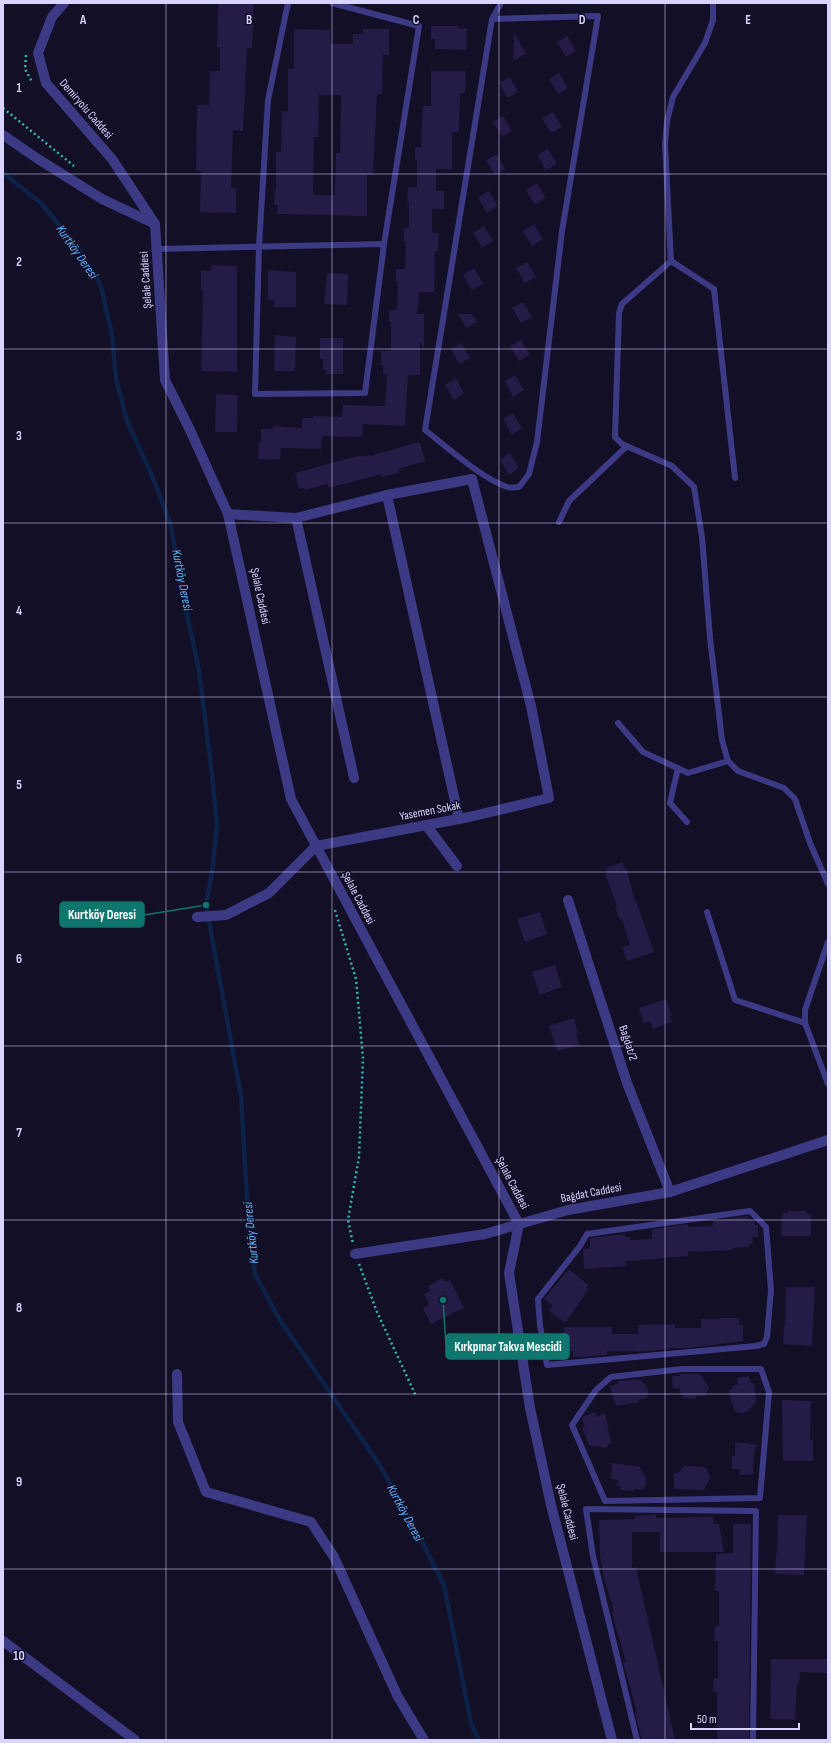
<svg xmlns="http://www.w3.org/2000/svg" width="831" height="1743" font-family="'Sofia Sans Condensed',sans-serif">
	<rect width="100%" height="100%" fill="#130f26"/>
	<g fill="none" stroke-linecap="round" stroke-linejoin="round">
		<polyline stroke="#0c2248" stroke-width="4.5" points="3,173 42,204 80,251 101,286 112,335 116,379 127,421 153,478 171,526 184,601 199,670 212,774 217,825 213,866 206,905 241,1096 249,1231 255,1274 278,1317 379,1464 410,1518 444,1585 471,1723 479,1740"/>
	</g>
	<g fill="#241b47" fill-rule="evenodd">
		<polygon points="218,3 254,3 252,48 247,48 243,131 233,130 231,188 236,188 236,213 200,212 201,171 196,171 197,105 209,105 210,71 220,71 220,47 217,47"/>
		<polygon points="431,26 459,26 458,28 467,29 466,50 435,49 435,39 431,39"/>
		<path d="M294,29L330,30V44H353V34H363V29H389V55H383L382,94H377L373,175H367V216L277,214L278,205H274L275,191H276V152H281L282,111H288V69H294ZM319,95H341L340,153H336L335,195H313L314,137H318Z"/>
		<polygon points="514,32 526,54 513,61"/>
		<polygon points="567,36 576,51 566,57 557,42"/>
		<polygon points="431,71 466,71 465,93 460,93 459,132 452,132 452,169 436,169 436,191 444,191 444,209 432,209 432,233 439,233 438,251 435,251 434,292 419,292 417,314 424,314 424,348 420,342 420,375 408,375 405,426 363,424 362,437 322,436 321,449 281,448 280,460 258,459 259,441 261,441 261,429 273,429 273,426 302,428 302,418 313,418 313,416 342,417 343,405 385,406 387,374 383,374 383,365 381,365 381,351 391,351 391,322 389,322 389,310 397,310 398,282 396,282 396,269 405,269 406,242 404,242 404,228 409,228 409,202 407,201 408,187 417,187 417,160 415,160 415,147 421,147 423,106 431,106"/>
		<polygon points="559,73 568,88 558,94 549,79"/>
		<polygon points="510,77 518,92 508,98 499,83"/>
		<polygon points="553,112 562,127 551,133 542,118"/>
		<polygon points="503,116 512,131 502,137 493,122"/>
		<polygon points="548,149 557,164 546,170 537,155"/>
		<polygon points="497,154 505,169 495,175 486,160"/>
		<polygon points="537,183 546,198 535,205 526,190"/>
		<polygon points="489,191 498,206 487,213 478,197"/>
		<polygon points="534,224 543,239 532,246 523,231"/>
		<polygon points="484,226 493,241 482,248 473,233"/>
		<polygon points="527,262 536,277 525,283 516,268"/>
		<polygon points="211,265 237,266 237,372 201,371 203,291 201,290 201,270 211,271"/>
		<polygon points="474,268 483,284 472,290 463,275"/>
		<polygon points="268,270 296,272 296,307 274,307 274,300 268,300"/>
		<polygon points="327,273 348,274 347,305 324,304"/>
		<polygon points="523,302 532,317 521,323 512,308"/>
		<polygon points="458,314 472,314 477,322 466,328"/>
		<polygon points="275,335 296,337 295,371 274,371"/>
		<polygon points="320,338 343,338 343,374 326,374 326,370 323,370 323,359 320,359"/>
		<polygon points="521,340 530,355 519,361 510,346"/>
		<polygon points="461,343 470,358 459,364 451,349"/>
		<polygon points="515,375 524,390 513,397 505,381"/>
		<polygon points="456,378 464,393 454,400 445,385"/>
		<polygon points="216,394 238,395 237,432 215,432"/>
		<polygon points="513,413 522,428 512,435 503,419"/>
		<polygon points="415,443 420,443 425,461 398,469 399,473 382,477 381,474 329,488 328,484 305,490 304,488 299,489 295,473 361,455 361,457 369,455 370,456"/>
		<polygon points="510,453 519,468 509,475 500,460"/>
		<polygon points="623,862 624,868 626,867 635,901 636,901 654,952 627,961 622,947 630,945 622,919 620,920 615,907 617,906 605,873 607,873 606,868"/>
		<polygon points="540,912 547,934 525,942 517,919"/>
		<polygon points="555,965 562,987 540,995 532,972"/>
		<polygon points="666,999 672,1016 670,1017 672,1022 653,1029 650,1021 644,1023 639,1008"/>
		<polygon points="574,1018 578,1033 576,1033 579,1045 557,1051 549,1026"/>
		<polygon points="788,1211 806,1211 806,1214 811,1214 811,1236 781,1236 782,1213 788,1213"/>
		<polygon points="748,1216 749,1219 754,1221 754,1225 758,1225 758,1237 752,1237 753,1244 749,1244 749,1247 732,1248 732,1250 688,1252 688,1256 629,1261 625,1262 626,1266 584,1269 583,1249 590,1249 590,1238 625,1234 625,1237 630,1237 630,1240 652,1239 652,1229 688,1224 688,1227 713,1226 713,1221"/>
		<polygon points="569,1269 588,1285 586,1287 589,1289 565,1323 549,1311 553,1306 544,1299"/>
		<polygon points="443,1278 445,1282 450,1280 464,1308 431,1324 423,1308 429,1305 424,1294 430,1291 428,1286"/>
		<polygon points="786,1287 815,1287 812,1346 783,1344 784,1326 785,1326"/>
		<polygon points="720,1318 739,1318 739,1325 743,1325 743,1341 689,1348 670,1348 670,1349 636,1352 636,1351 607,1351 607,1355 580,1357 573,1357 573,1351 564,1351 564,1327 612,1327 612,1334 638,1334 638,1325 675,1324 675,1328 701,1328 701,1319 720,1319"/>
		<polygon points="680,1374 700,1374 707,1384 709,1388 705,1396 696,1396 696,1399 683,1398 683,1395 680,1395 680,1389 673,1388 672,1376 680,1376"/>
		<polygon points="749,1376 751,1383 754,1383 756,1402 748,1411 741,1413 734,1411 733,1402 731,1403 729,1390 733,1389 732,1386 738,1385 737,1378"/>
		<polygon points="638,1379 646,1385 648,1391 647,1398 638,1400 639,1402 616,1406 610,1386 618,1384 618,1381"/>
		<polygon points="782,1400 811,1401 810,1440 813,1440 813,1461 783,1461"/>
		<polygon points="595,1412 597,1417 605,1413 611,1442 606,1448 589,1445 582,1428 585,1427 582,1419 584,1416"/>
		<polygon points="735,1442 757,1445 754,1453 753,1474 740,1475 739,1469 732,1469 732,1456 735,1456"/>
		<polygon points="612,1463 640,1467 646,1478 646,1484 643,1490 634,1489 634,1491 620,1490 621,1486 617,1486 618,1480 611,1479"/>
		<polygon points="684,1466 704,1467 707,1469 710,1478 704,1490 674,1489 674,1473 678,1473"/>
		<polygon points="656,1515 656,1518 713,1517 714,1524 719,1524 724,1552 660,1552 660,1532 632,1532 632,1568 636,1567 675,1740 642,1740 635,1713 637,1712 623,1662 626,1662 615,1625 612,1612 614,1611 604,1578 600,1556 599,1520 635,1519 635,1516"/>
		<polygon points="778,1515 807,1515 804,1575 775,1574 776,1554 777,1554"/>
		<polygon points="733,1524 751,1524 749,1740 717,1740 717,1692 713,1692 714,1678 718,1678 718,1641 714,1641 715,1626 719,1626 719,1591 715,1591 716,1554 733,1553"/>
		<polygon points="771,1659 828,1659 828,1673 800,1672 799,1684 797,1684 795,1720 770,1719"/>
	</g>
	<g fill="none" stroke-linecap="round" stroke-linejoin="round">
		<g stroke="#2fb8b0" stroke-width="2.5" stroke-dasharray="2 3" stroke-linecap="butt">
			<polyline points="26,55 25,69 32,82"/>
			<polyline points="3,108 74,166"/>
			<polyline points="335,910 356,979 363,1058 359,1157 348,1220 353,1244"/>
			<polyline points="359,1264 377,1312 416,1396"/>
		</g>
		<g stroke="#3d3a85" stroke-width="6">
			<polyline points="288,3 268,100 259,246 255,394 365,393 384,244"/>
			<polyline points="713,3 713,20 705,43 673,97 667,121 665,144 671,261 622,304 619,313 615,437 622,444 672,466 694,487 702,537 710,638 722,740 728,761 738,771 784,788 795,799 810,843 828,884"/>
			<path d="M492,19L598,16L562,231L537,442L529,474L519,487C515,487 510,488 507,487C481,478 447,447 425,430L492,19L501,3"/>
			<polyline points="157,249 384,244 419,26 332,3"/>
			<polyline points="671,261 714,289 735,478"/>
			<polyline points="559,522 569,501 627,446"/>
			<polyline points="618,723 643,752 688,773 728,761"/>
			<polyline points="678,768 670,803 687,822"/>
			<polyline points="707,912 735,1000 805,1023"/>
			<polyline points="828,942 805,1010 805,1023 828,1084"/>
			<polygon points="750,1211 766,1227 771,1290 767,1337 764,1344 756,1346 547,1365 540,1325 538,1299 580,1246 587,1234"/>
			<polygon points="682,1369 761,1369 769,1392 760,1498 605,1501 572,1425 596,1390 611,1377"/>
			<polyline points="637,1740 593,1556 586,1509 756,1511 753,1740"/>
		</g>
		<g stroke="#3d3a85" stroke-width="10">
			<polyline points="64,3 52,17 38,53 46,83 112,159 155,224"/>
			<polyline points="3,135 38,159 102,199 153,223"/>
			<polyline points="155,224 165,380 190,430 228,514 291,799 519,1224 509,1273 530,1408 551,1505 612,1740"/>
			<polyline points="387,495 459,819"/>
			<polyline points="296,518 354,778"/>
			<polyline points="426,825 457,866"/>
			<polyline points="568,900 627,1083 670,1192"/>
			<polyline points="197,917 226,915 269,893 316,846 469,817 549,798 531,706 472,479 387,495 296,518 228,514"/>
			<polyline points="355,1254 485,1234 568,1210 670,1192 828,1140"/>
			<polyline points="177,1374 178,1422 206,1492 311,1522 334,1557 398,1697 424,1740"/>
			<polyline points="3,1641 135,1740"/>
		</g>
	</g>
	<path fill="none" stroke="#d9d4ff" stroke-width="1" stroke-opacity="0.55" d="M166,3V1740M332,3V1740M499,3V1740M665,3V1740M3,174H828M3,349H828M3,523H828M3,697H828M3,872H828M3,1046H828M3,1220H828M3,1394H828M3,1569H828"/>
	<g text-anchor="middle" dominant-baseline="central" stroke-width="3" stroke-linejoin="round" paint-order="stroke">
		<g font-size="12" fill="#d9d4ff" stroke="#130f26">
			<text transform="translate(86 109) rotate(49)">Demiryolu Caddesi</text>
			<text transform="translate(146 280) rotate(-94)">Şelale Caddesi</text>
			<text transform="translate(260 596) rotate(78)">Şelale Caddesi</text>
			<text transform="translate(430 811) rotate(-11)">Yasemen Sokak</text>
			<text transform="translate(358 898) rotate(62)">Şelale Caddesi</text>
			<text transform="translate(628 1043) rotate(72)">Bağdat/2</text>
			<text transform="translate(512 1183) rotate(62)">Şelale Caddesi</text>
			<text transform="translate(591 1193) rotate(-11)">Bağdat Caddesi</text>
			<text transform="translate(567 1512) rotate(76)">Şelale Caddesi</text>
		</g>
		<g font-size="13" font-style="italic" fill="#62b6ff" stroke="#130f26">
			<text transform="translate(77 252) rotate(55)">Kurtköy Deresi</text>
			<text transform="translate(182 580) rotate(79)">Kurtköy Deresi</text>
			<text transform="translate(251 1233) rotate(-96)">Kurtköy Deresi</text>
			<text transform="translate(405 1513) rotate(62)">Kurtköy Deresi</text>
		</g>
	</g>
	<g font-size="13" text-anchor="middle" font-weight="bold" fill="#d9d4ff" stroke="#130f26" stroke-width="3" stroke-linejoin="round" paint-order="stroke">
		<text x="83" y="24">A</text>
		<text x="249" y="24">B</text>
		<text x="416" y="24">C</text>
		<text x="582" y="24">D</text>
		<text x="748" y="24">E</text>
		<text x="19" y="92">1</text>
		<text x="19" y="266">2</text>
		<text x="19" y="440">3</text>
		<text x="19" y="615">4</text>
		<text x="19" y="789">5</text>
		<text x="19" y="963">6</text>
		<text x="19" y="1137">7</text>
		<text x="19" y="1312">8</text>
		<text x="19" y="1486">9</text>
		<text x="19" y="1660">10</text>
	</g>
	<path fill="none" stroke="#0f766e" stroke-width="1.5" d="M206 905L144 915M443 1300L446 1346"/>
	<g fill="#0f766e" stroke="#130f26" stroke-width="1.5">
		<circle cx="206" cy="905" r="4"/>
		<circle cx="443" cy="1300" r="4"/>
	</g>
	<g fill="#0f766e" stroke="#0f766e" stroke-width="1.5">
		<rect x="60" y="902" width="84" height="25" rx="4"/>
		<rect x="446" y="1334" width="123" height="25" rx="4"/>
	</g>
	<g font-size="13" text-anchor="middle" font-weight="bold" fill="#fff">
		<text x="102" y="919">Kurtköy Deresi</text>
		<text x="508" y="1351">Kırkpınar Takva Mescidi</text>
	</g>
	<rect width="831" height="1743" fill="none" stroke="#d9d4ff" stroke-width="8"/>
	<path d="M691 1723v6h108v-6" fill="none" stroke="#d9d4ff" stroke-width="2"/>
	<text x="697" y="1723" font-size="12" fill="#d9d4ff" stroke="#130f26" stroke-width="3" paint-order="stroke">50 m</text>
</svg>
